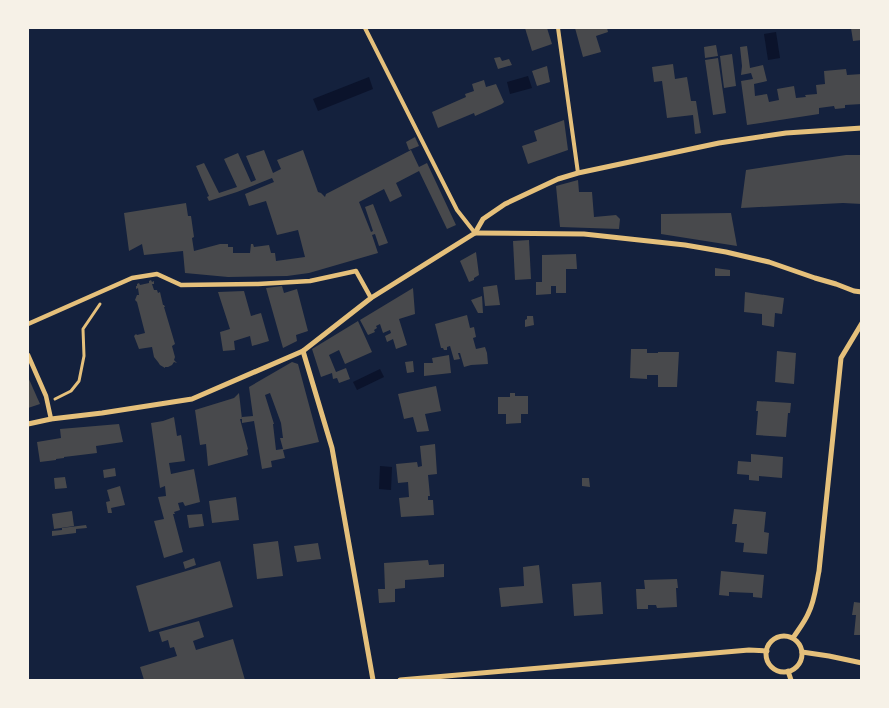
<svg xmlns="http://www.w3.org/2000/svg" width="889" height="708" font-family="Arial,sans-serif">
	<rect width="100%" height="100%" fill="#14213d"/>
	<g fill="#0b132b">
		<polygon points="776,32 780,58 768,60 764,34"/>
		<polygon points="528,76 532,88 510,94 507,82"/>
		<polygon points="369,77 373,89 318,111 313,99"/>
		<polygon points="380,369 384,377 357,390 353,382"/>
		<polygon points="380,466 392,467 391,490 379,489"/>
	</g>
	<g fill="#48494c" fill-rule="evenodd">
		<polygon points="525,28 547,28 552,44 532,51"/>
		<polygon points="575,28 607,28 608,32 596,36 601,52 583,57"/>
		<polygon points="851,28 862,28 862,40 853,41"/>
		<polygon points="716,45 718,56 705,58 704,47"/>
		<polygon points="747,46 750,68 763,65 767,81 754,84 755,96 767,94 769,102 779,100 777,89 794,86 796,98 806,97 805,95 817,94 816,85 825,84 824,71 846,69 847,75 862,74 862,104 845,105 845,108 835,109 834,106 819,108 819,114 747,125 741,81 753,79 751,73 741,75 742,66 740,47"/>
		<polygon points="732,54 736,86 724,88 720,56"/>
		<polygon points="500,57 502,61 509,59 512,65 498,69 494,58"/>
		<polygon points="718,58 726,113 713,115 705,60"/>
		<polygon points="673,64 675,79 687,77 691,101 696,101 701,133 695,134 693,115 667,118 662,81 654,82 652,67"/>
		<polygon points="547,66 550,82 537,86 532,71"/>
		<polygon points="484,80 486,87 496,84 504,102 502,104 475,116 474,113 438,128 432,112 466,97 465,94 474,91 472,84"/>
		<polygon points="564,120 568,150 528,164 522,146 537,141 534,131"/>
		<polygon points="415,137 419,146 409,150 406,142"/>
		<polygon points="264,150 273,173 281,169 277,160 303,150 318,192 321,193 325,197 326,194 411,150 419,167 427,163 456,225 447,229 419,171 396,183 402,196 390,202 384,189 359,202 371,232 373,231 365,207 373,204 388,243 379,246 375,234 372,235 378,253 309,273 287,276 228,277 185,273 183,251 144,255 142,244 129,251 124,213 186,203 188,216 191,216 194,237 192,238 194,251 220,244 228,244 228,247 233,247 233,253 250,253 251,244 253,244 254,247 269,245 271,253 275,253 276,261 305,257 298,230 277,235 266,201 249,206 245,194 274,182 272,178 237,192 209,201 207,197 209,196 196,166 204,163 219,193 237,187 224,159 238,153 251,182 256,180 246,156"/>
		<polygon points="846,155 862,155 862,204 843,203 741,208 746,170"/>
		<polygon points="578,180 579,192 592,192 594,217 616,215 620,219 619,229 560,227 556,186"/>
		<polygon points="731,213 737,246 661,234 661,214"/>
		<polygon points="529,240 531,279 515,280 513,241"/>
		<polygon points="476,252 479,275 474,278 474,280 469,282 460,261"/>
		<polygon points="576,254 577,269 566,269 566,293 556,293 556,286 551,286 551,294 536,295 536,282 542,282 542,255"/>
		<polygon points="715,268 730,270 730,276 715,276"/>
		<polygon points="151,280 152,282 154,281 154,284 152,284 154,290 157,290 158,293 160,292 163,305 164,305 165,307 164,307 175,344 172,346 175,357 174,360 177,363 174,362 172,365 168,367 165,367 165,368 160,365 158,362 154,357 152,347 139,349 134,336 136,334 137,335 145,333 137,302 135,300 137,295 139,295 138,288 136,289 136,286 137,286 137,284 139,283 140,285 149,283 149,281"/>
		<polygon points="497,285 500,305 485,306 483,287"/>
		<polygon points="282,286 284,293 297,289 308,331 296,335 297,341 283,348 266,288"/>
		<polygon points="413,288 415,314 399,319 407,345 396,349 393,339 387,342 385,336 391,333 390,330 383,333 380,324 376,326 377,328 374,330 375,332 368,335 360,320"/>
		<polygon points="244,291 251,316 261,313 269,341 252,346 250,336 234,341 235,350 223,351 220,332 230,329 218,292"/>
		<polygon points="745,292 784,298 782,314 775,313 774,327 762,325 762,314 744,312"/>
		<polygon points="482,296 483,313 478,313 471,300"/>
		<polygon points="467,315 470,328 474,327 476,337 473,338 476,349 485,347 487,353 488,364 471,365 464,367 460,353 458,353 460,359 454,360 450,346 447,347 447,350 444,350 443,348 441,348 435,324"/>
		<polygon points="527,316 533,316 534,325 525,327 525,320 527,319"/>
		<polygon points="358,321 372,352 345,364 339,350 329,355 336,372 346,368 350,379 339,383 337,378 333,379 332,373 321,377 312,349"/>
		<polygon points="631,349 647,349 647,353 658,353 658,352 679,352 677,387 658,387 658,375 647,375 647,379 630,378"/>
		<polygon points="777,351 796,353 794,384 775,382"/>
		<polygon points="449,355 451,373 424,376 424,363 433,363 432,358"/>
		<polygon points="413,361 414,372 407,373 405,362"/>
		<path d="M292,362L298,364L319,442L283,450L285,458L271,461L272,467L262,469L254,421L242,423V417L253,416L249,387ZM270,393L281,423L283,438H280L283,449L276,450L273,424H274L265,395Z"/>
		<polygon points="28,377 40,404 28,408"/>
		<polygon points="436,386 441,411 425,414 429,431 417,432 413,417 404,419 398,394"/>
		<polygon points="239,393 242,419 240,419 248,449 247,450 248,455 208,466 206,444 200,445 195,410 234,398"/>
		<polygon points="510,393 515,393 515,396 528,396 528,414 521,414 521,423 506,424 506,414 498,414 498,397 510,397"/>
		<polygon points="757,401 791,403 790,413 788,413 786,437 756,435 758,411 756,411"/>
		<polygon points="174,417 177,436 181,435 185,461 169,463 171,474 194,469 200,502 185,506 183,502 178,503 180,510 174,512 175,514 173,514 183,552 164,558 154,521 164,519 158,497 166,496 165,486 160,488 151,423 163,421"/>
		<polygon points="119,424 123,442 96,446 97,453 64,457 64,458 56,459 56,460 40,462 37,442 61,438 60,429"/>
		<polygon points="435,444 437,474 428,475 430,496 428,496 428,500 433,500 434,515 401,517 399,498 409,497 408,482 398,483 396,464 417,462 418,467 422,466 420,446"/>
		<polygon points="751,454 783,457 782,478 759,476 759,481 749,480 749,475 737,474 738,461 751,462"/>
		<polygon points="115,468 116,476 104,478 103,470"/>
		<polygon points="65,477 67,488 55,489 54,478"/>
		<polygon points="582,478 589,478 590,487 582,486"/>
		<polygon points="120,486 125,505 111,508 112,513 108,513 106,502 110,501 107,490"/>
		<polygon points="236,497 239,520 212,523 209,501"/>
		<polygon points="734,509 766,512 764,532 769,533 767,554 743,552 744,543 735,542 737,524 732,524"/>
		<polygon points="72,511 74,526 54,529 52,514"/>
		<polygon points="202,514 204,526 189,528 187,515"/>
		<polygon points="86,525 87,528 76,529 76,533 52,536 52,531 62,530 62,528"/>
		<polygon points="278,541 283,576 257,579 253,544"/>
		<polygon points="318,543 321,559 297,562 294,546"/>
		<polygon points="194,558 196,565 185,569 183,562"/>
		<polygon points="428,560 429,565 444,564 444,577 405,580 405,588 395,589 395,602 379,603 378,589 385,589 384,563"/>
		<polygon points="220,561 233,607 149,632 136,586"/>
		<polygon points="539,565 543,603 501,607 499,588 524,586 523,567"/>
		<polygon points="721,571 764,575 762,598 753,597 753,593 729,592 729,596 719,595"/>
		<polygon points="677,579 678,588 676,588 677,607 657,608 656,605 648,605 648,609 637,609 636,589 645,589 644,580"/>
		<polygon points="601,582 603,614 574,616 572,584"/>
		<polygon points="854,602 862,603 862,635 854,635 856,615 852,615"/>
		<polygon points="199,621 204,637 193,641 196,650 233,639 245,680 144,680 140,667 177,656 174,647 170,648 168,640 162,642 159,632"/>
	</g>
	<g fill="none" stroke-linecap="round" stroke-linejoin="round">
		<polyline stroke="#e5c07b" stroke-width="3" points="55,399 71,391 79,381 84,356 83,329 100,304"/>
		<g stroke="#e5c07b" stroke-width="4">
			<polyline points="365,28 457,210 475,233"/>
			<polyline points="558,28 578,173"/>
		</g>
		<g stroke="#e5c07b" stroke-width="4.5">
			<polyline points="28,324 132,278 157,274 181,285 258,284 310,281 356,271 371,298"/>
			<polyline points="28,355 46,396 51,419"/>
		</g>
		<g stroke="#e5c07b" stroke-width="5">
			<polyline points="475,233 584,234 685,245 726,252 769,262 815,278 836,284 854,291 862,292"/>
			<polyline points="303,351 332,448 373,680"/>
			<polyline points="28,424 51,419 102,413 192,399 303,351 371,298 475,233 483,219 505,204 558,179 578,173 719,143 786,133 862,128"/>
			<circle cx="784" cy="654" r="18"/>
			<path d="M793,638C798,630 804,623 808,614C815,601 816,585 819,571L841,358L862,323"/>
			<polyline points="802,652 829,656 862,663"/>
			<polyline points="788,671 791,680"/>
			<polyline points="400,680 749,650 767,651"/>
		</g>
	</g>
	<rect width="889" height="708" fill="none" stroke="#f6f1e7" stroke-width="58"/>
</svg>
